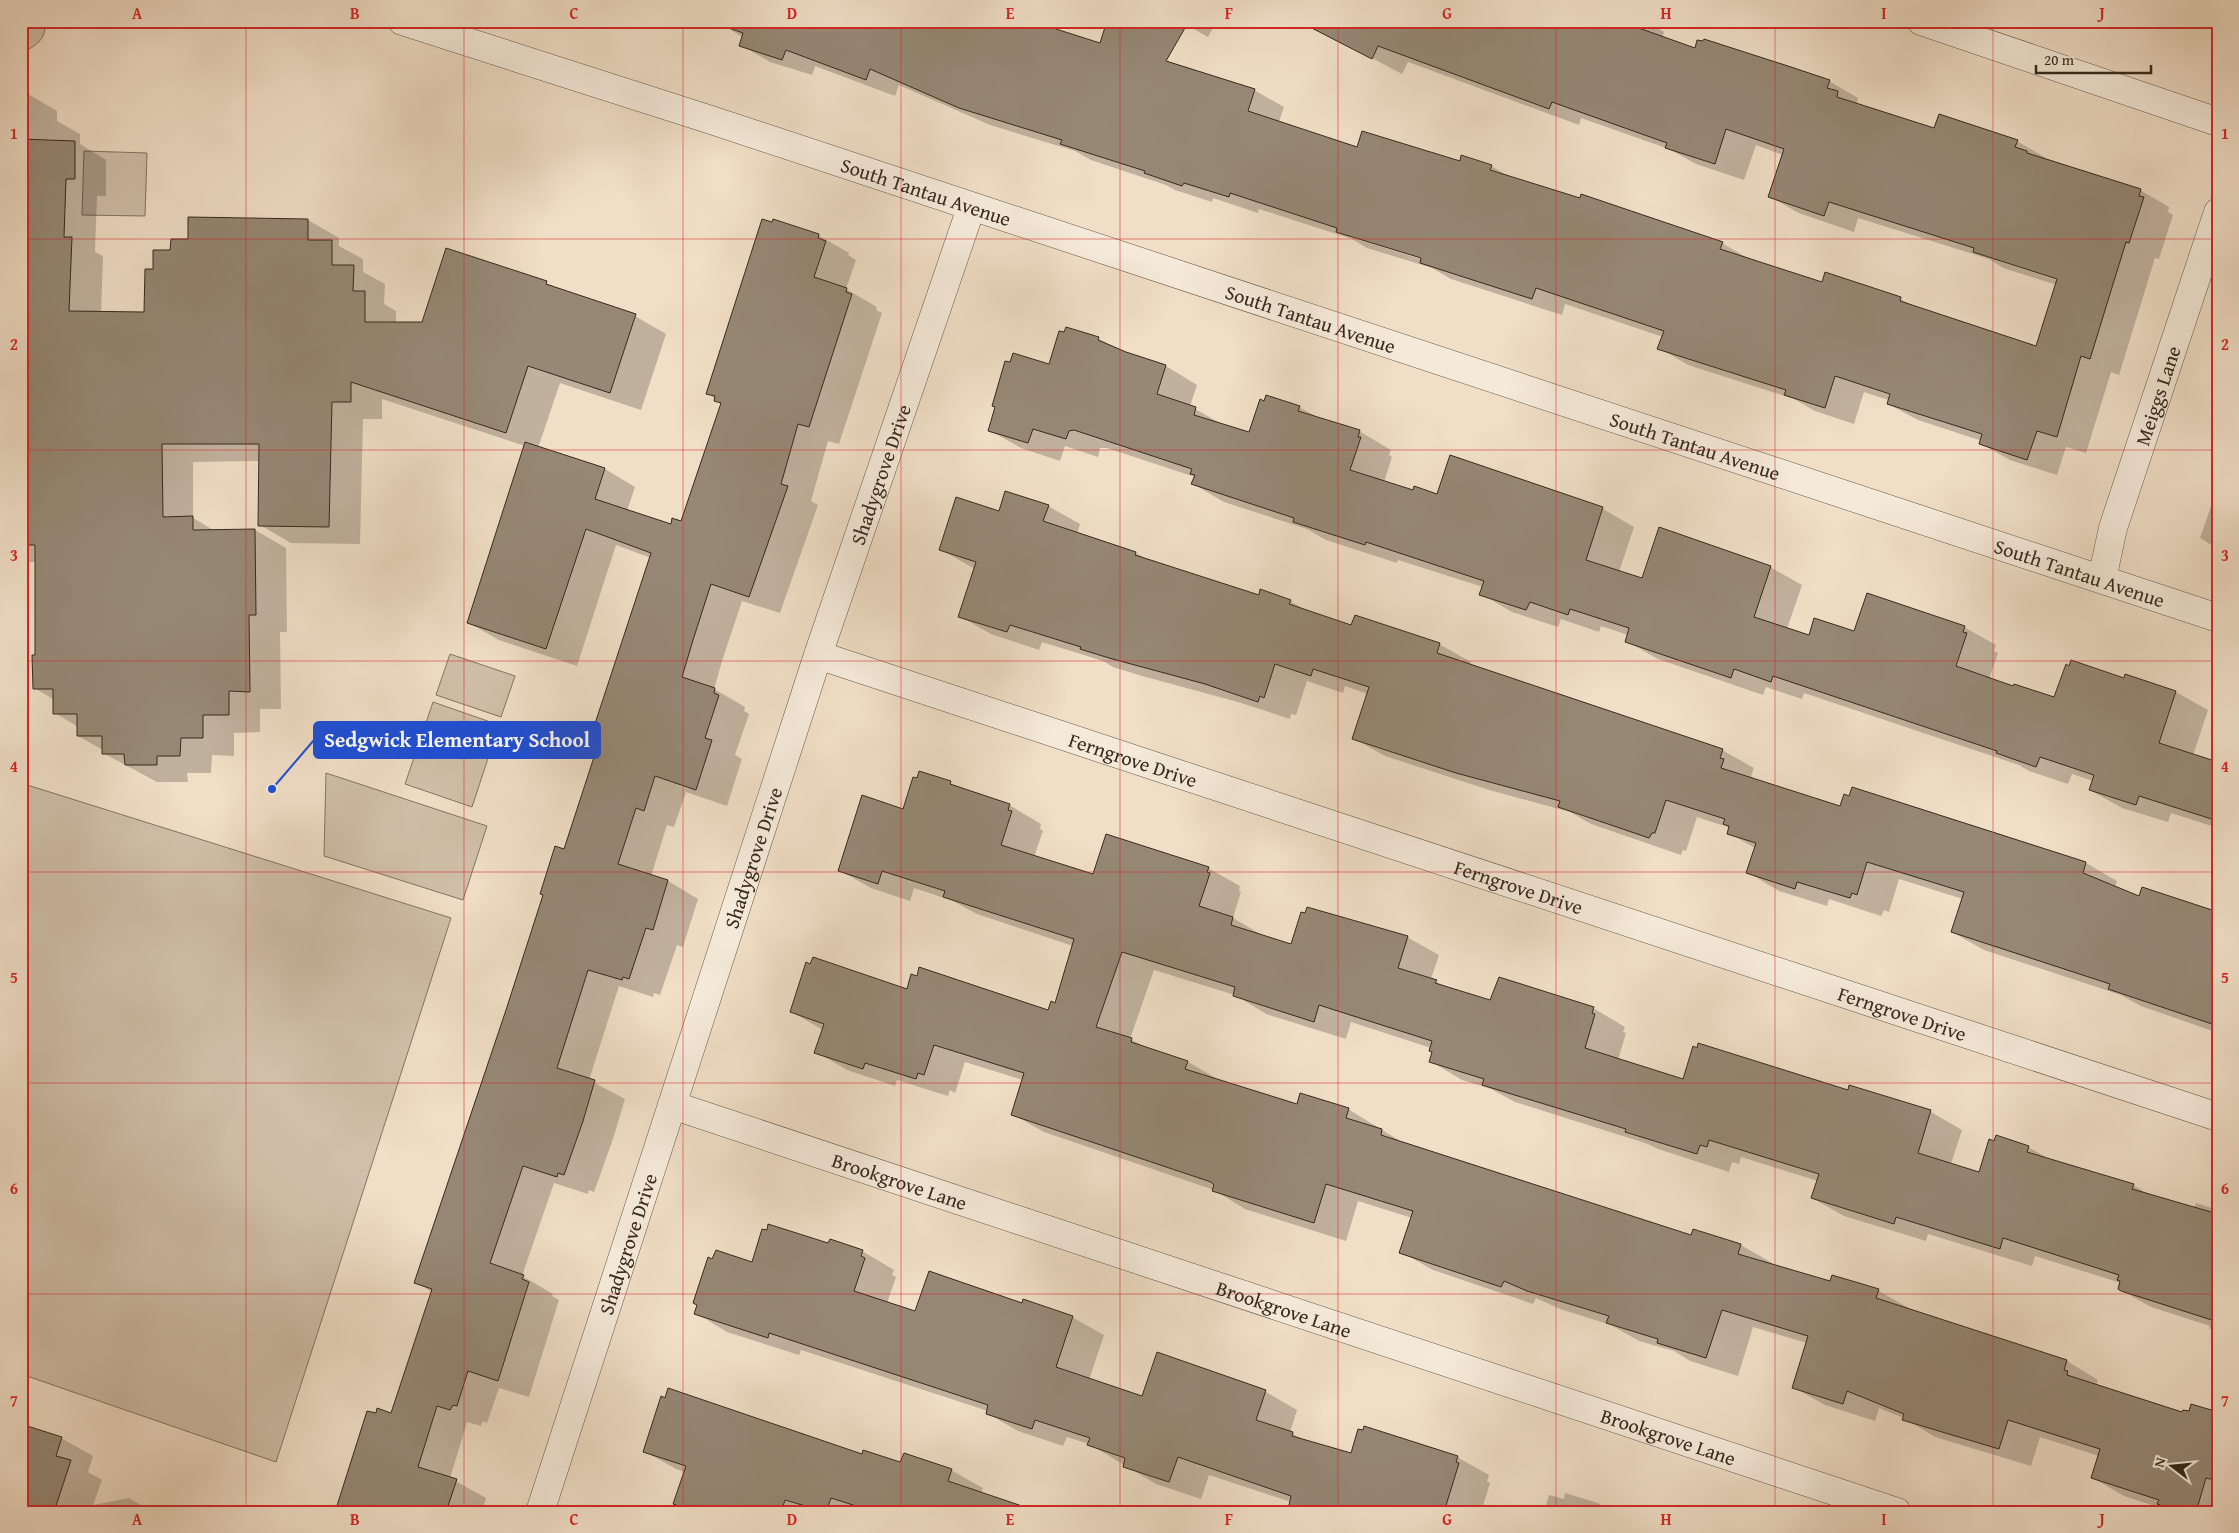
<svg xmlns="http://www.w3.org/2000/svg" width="2239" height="1533" font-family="'Gentium Book Plus',serif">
	<rect width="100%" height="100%" fill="#f0dec6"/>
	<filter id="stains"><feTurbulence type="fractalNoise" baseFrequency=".004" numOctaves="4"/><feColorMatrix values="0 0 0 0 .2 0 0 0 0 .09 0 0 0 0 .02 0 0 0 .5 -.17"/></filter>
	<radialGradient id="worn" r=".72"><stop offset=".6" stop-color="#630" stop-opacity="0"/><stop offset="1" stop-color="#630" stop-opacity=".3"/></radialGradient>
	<g fill="#d0bfa9" stroke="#827463">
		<path d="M21,21H45C47,39 36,46 21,53Z"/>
		<polygon points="84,151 147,153 145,216 82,215"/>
		<polygon points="450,654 515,676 501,717 436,695"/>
		<polygon points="433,702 499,725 472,807 405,784"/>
		<polygon points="326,773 487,826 463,900 324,856"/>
		<polygon points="21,783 451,918 276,1462 21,1374"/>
	</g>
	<g fill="#0003" fill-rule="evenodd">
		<polygon points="1185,21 1217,21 1208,37 1187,25"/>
		<path d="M1316,21H1646L1664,32L1662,38L1696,49L1829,81L1858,98L1857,103L1935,130L2017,141L2046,158V160L2140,190L2169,207L2168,212L2173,215L2159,259L2155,258L2119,375L2111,372L2086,453L2066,447L2057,475L2010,460L1981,444L1982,441L1918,420L1888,404L1889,400L1864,392L1854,424L1815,411L1794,399L1688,365L1659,348L1663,337L1565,304L1562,315L1451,279L1432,268L1367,248L1352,239L1259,209L1258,213L1213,198L1212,202L1175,190L1166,185L1091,160L1075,151L990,125L899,85L895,96L815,66L812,75L770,62L741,45L743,37L723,26L1100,45L1102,39L1254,90L1284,107L1279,122L1358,148L1491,166L1512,178L1722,243L1751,260L1823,283L1900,299L1916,307L2037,348L2057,285L2003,268L1989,259L1858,218L1854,232L1799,213L1770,197L1783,155L1756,145L1744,180L1696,164L1669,149L1581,118L1579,125L1408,62L1402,74L1334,38ZM1347,234L1428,259L1427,261L1350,237ZM1982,255L2064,280L2063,282Z"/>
		<polygon points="21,90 57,111 57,121 80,134 80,144 106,160 106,196 97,196 95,252 103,256 101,313 145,313 154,270 172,251 189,240 189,218 308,220 339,238 339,246 363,259 363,272 385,284 384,304 396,311 396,323 423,323 546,283 560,290 635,316 666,334 641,410 560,383 538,448 605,469 635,487 627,511 671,526 682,523 722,404 707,393 818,235 849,253 848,255 856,260 846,289 877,307 876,310 882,313 839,444 828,441 811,501 818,505 780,613 742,601 723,658 714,689 745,707 744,711 749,714 735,755 742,759 727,806 686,792 674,827 667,825 651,876 668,881 698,899 683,947 677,945 660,995 654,993 653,997 619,986 589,1080 625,1099 613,1139 594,1192 589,1190 588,1194 554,1183 522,1276 553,1294 552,1296 559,1300 529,1397 499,1388 487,1423 483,1421 481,1426 467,1422 450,1478 486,1498 482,1512 337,1512 392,1414 432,1292 415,1282 565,850 596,755 588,750 651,558 616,545 577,666 499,640 469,623 525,446 382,399 382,419 363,419 360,544 291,543 260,525 260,461 193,462 193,518 215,531 255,530 286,548 287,632 280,632 281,709 260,709 260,732 234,733 234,756 212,755 211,773 187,773 188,782 157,782 103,753 103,750 78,736 78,727 55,713 55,700 34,688 36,656 36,562 21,562"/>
		<polygon points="1067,328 1099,339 1126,353 1166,366 1197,385 1190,406 1227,427 1250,434 1299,407 1321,419 1359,431 1391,450 1389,455 1392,457 1384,482 1414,492 1438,495 1451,457 1603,509 1634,527 1619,572 1643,580 1770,567 1802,585 1787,629 1809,636 1964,627 1996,645 1994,651 1998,653 1989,679 2055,699 2125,680 2126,676 2176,692 2208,710 2193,755 2218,763 2218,828 2171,813 2168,822 2122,808 2090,790 2093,781 2072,774 2068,784 2029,771 2019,765 1804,693 1802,699 1766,687 1763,695 1658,659 1626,641 1628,635 1601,626 1599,632 1561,619 1558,627 1512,612 1481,594 1483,587 1398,560 1397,563 1326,540 1307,529 1224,502 1193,484 1195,477 1107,448 1100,448 1098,457 1065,446 1060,461 1021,448 989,430 1050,365"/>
		<polygon points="2218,486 2218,549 2200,538"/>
		<polygon points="1048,506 1080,524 1077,534 1136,553 1150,561 1260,597 1290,601 1313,614 1352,627 1439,644 1471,662 1470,665 1722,750 1754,768 1751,776 1755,780 1840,807 2086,863 2117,881 2115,887 2140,898 2143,889 2218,913 2218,1033 2141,1006 2121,995 1984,950 1952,932 1963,899 1899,879 1889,912 1884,910 1881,916 1829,899 1827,906 1779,891 1747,872 1755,848 1729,833 1730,828 1697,817 1686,851 1683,850 1681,855 1591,824 1570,812 1489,790 1385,756 1353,738 1368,694 1345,686 1343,693 1307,681 1296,715 1291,714 1290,719 1238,702 1142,676 1113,667 1103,661 1042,642 1039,650 991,634 959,616 975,569 941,550 1000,512"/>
		<polygon points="920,772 1009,805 1041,824 1040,829 1043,831 1034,857 1094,875 1208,868 1240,886 1239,891 1241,892 1233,918 1264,936 1292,946 1407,937 1439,955 1431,979 1451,990 1491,1002 1593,1008 1625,1027 1623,1032 1626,1033 1618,1060 1683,1081 1849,1091 1850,1086 1931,1112 1962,1130 1951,1164 1980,1174 2028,1147 2051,1160 2133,1185 2153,1197 2194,1208 2196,1203 2218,1210 2218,1333 2209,1328 2210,1326 2151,1307 2119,1289 2121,1283 2035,1256 2032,1266 1928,1234 1926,1241 1844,1216 1812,1198 1818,1181 1741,1157 1739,1164 1732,1162 1729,1172 1658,1149 1648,1144 1515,1102 1491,1089 1462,1080 1430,1061 1433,1053 1431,1048 1351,1022 1346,1039 1266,1014 1235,995 1154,970 1130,1039 1151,1050 1188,1062 1219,1080 1298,1105 1348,1109 1405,1144 1692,1237 1694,1230 1741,1245 1772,1263 1772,1265 1830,1283 1832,1276 1879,1291 1910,1309 1910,1310 2067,1361 2098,1380 2096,1386 2183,1413 2218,1413 2218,1512 2173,1512 2124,1496 2093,1478 2099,1456 2040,1437 2031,1466 1935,1437 1904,1418 1879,1408 1875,1421 1825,1405 1793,1387 1807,1343 1753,1327 1738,1376 1690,1361 1674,1351 1639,1341 1611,1325 1560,1309 1536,1298 1533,1304 1433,1270 1401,1252 1412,1218 1358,1201 1346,1241 1245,1209 1214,1190 1044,1132 1012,1114 1023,1080 965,1062 955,1093 950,1090 948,1096 897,1080 895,1086 847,1070 816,1052 823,1030 792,1012 908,991 1049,1012 1056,1004 1073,946 977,914 953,901 914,888 910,901 871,888 839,870 904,810"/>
		<polygon points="829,1245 862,1251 894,1270 892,1275 896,1277 887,1303 916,1313 1023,1304 1072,1317 1104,1335 1089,1380 1143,1398 1158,1354 1266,1392 1297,1410 1290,1432 1309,1443 1352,1455 1457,1457 1489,1475 1487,1481 1490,1483 1482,1509 1492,1512 1292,1512 1294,1506 1291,1502 1209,1475 1201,1499 1156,1484 1089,1444 1067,1437 1063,1446 1018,1431 987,1413 988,1411 801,1350 799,1355 727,1332 696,1313 752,1264"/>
		<polygon points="61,1438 93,1456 88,1472 102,1480 93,1505 129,1498 153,1512 21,1512"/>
		<polygon points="644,1451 863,1455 901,1463 951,1470 983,1488 981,1494 1036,1512 689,1512 674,1503 685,1472 676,1469"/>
		<polygon points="1565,1493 1598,1503 1612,1512 1544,1512 1549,1495 1564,1499"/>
		<polygon points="324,1508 334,1512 323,1512"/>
	</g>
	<g fill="#968875" stroke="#352a1d">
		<polygon points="719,21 1031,21 1100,43 1107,21 1189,21 1166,61 1255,89 1248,111 1357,147 1362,131 1460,161 1461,155 1492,165 1490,170 1580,198 1581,194 1723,242 1720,249 1822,282 1825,272 1901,297 1900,301 2036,346 2057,279 1973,252 1974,248 1829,202 1824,216 1768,197 1784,149 1726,129 1715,164 1665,148 1667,143 1552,102 1549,109 1378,46 1372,59 1298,21 1619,21 1695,48 1697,40 1703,41 1704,39 1791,67 1830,80 1827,88 1838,91 1837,97 1934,128 1939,114 2018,140 2015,147 2027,151 2027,153 2141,189 2139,196 2144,197 2129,243 2126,242 2090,359 2081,356 2057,437 2037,431 2027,460 1979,444 1982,434 1887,404 1890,394 1835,376 1825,408 1784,395 1786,390 1657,349 1664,331 1536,288 1532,299 1420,263 1421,258 1336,232 1337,228 1230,193 1229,197 1184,183 1182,186 1144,173 1145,171 1060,144 1062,140 959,108 870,69 866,80 786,50 782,60 739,46 743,33 718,24"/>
		<polygon points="21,139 75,141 75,179 66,179 64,237 72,237 69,311 144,312 145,269 153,269 153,250 170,250 171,239 188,239 188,217 308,219 308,240 332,240 332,265 354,265 353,291 365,291 365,322 422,322 446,248 547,281 546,284 636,314 610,393 528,366 506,433 351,382 351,402 332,402 329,527 258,526 259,444 162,444 163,517 193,516 193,530 255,529 256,615 249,615 250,692 229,691 229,715 203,715 203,738 181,738 180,756 157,756 157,765 125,765 124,754 102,754 102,736 77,736 77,714 53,714 53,689 33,689 32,655 35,655 35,545 21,545"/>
		<polygon points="762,219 772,222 773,219 819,234 818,238 826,241 814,277 847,288 846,292 852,294 809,427 798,424 781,484 788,486 749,597 711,584 693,640 682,677 715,688 714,693 719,695 705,738 712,740 696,790 655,776 644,811 636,808 618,864 668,880 653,930 646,928 629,979 623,977 622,980 588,970 557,1068 595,1080 583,1121 564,1175 558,1173 557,1177 523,1166 490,1263 524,1275 522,1279 529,1282 498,1381 468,1371 457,1406 453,1405 450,1410 437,1406 418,1467 457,1479 446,1512 335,1512 367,1411 376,1413 377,1408 391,1413 432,1289 414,1283 506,1010 543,895 540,894 555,846 564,849 595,754 586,751 651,553 586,529 546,649 467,623 525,442 605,468 595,499 671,524 672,518 681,521 721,403 714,401 715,396 706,394"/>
		<polygon points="1066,327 1099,337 1098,340 1126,352 1166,365 1157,394 1196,407 1194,415 1249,432 1260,399 1264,401 1266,395 1300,406 1298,411 1360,430 1358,437 1361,437 1350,470 1413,490 1414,486 1437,494 1450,455 1603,507 1586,560 1642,578 1659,527 1771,566 1754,617 1809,635 1814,618 1854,631 1867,593 1965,626 1963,632 1967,633 1956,666 2013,686 2014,684 2054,697 2066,664 2069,666 2071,660 2124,678 2125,674 2176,691 2159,743 2218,762 2218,821 2139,796 2136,805 2089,790 2094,775 2040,757 2036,767 1996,753 1997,751 1773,676 1771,682 1734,669 1731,678 1625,642 1629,628 1570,609 1568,615 1530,602 1526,610 1479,595 1484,581 1366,542 1365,545 1293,522 1294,518 1191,484 1195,475 1190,474 1192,469 1074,430 1069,431 1066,439 1033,429 1028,443 988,431 995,407 992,406 1005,361 1010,362 1013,353 1049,364 1059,331 1064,332"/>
		<polygon points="1005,491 1049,505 1043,521 1136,552 1135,555 1259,595 1260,589 1291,600 1289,604 1351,625 1355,615 1440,643 1437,653 1723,749 1720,758 1724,759 1721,768 1840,806 1844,794 1849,796 1852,787 2086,862 2083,873 2139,896 2142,887 2215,911 2212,920 2217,922 2213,935 2218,937 2218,1026 2108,989 2110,984 1951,932 1964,892 1867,862 1857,895 1852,893 1850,898 1797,882 1795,889 1746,873 1756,843 1727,834 1729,826 1723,824 1725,819 1666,800 1655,833 1652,833 1649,838 1558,807 1560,801 1456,773 1352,739 1369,687 1313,669 1311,676 1275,664 1264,698 1260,696 1258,702 1205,684 1109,658 1080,649 1081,647 1010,625 1007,632 958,617 976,562 939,550 956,497 999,511"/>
		<polygon points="919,771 951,781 950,784 1010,804 1008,810 1012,811 1001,845 1093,874 1106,834 1209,867 1207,872 1210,873 1199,906 1233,917 1231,925 1291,944 1301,912 1305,913 1307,907 1408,936 1398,968 1437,980 1435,983 1490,1000 1499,977 1594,1007 1592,1013 1595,1014 1585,1048 1683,1079 1693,1046 1697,1048 1698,1043 1848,1090 1849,1085 1931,1110 1918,1153 1979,1172 1989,1139 1994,1141 1996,1135 2029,1146 2027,1152 2134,1184 2132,1189 2218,1214 2218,1322 2121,1291 2118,1289 2120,1281 2117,1280 2119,1275 2003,1238 2000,1249 1896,1217 1894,1224 1811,1198 1819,1174 1709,1140 1707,1147 1700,1145 1697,1154 1625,1132 1626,1129 1482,1085 1484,1079 1429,1062 1432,1052 1429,1051 1432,1041 1319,1005 1314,1022 1233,996 1235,987 1122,952 1096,1027 1132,1038 1131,1042 1188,1061 1185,1069 1297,1104 1300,1093 1349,1108 1346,1118 1382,1129 1381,1135 1691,1235 1693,1229 1741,1244 1738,1254 1830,1281 1832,1275 1879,1289 1876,1298 2067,1360 2064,1370 2068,1371 2067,1375 2182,1412 2183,1410 2189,1411 2191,1404 2218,1412 2218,1481 2206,1478 2196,1512 2181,1512 2157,1504 2159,1500 2091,1478 2100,1449 2008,1420 1999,1449 1902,1420 1904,1414 1847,1391 1843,1404 1792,1388 1808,1336 1722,1310 1706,1358 1657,1343 1658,1339 1606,1323 1609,1316 1527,1291 1504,1281 1501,1287 1399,1253 1413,1211 1326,1184 1314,1223 1212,1191 1214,1185 1211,1182 1011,1115 1024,1073 934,1045 924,1075 918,1073 916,1079 865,1063 863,1069 814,1053 824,1024 790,1012 806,962 810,964 813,957 907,989 911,974 917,976 919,967 1048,1010 1051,1001 1055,1003 1074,939 943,897 945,891 882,871 878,884 838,871 862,795 903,809 913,777 917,778"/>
		<polygon points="768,1224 828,1243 830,1239 863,1250 861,1256 865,1258 854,1291 915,1311 929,1271 1022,1303 1023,1299 1073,1316 1056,1367 1142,1396 1157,1352 1266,1390 1256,1420 1293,1432 1292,1436 1351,1453 1358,1429 1363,1430 1364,1426 1458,1456 1456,1462 1459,1463 1444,1512 1291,1512 1292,1506 1289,1505 1291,1496 1178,1457 1169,1482 1123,1467 1125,1458 1087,1445 1090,1438 1035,1420 1032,1429 986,1414 988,1405 769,1333 768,1338 694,1314 697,1305 693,1303 708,1257 712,1259 716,1250 752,1262 762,1229 767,1230"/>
		<polygon points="668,1388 862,1454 863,1450 900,1462 904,1453 952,1469 948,1481 1022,1506 1021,1512 875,1512 831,1498 826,1512 785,1500 781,1512 696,1512 673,1504 686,1466 643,1452 661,1396 665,1398"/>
		<polygon points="21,1424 62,1437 56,1456 71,1460 54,1512 21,1512"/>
	</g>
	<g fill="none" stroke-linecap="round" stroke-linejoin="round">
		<defs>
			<g id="minor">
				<path id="s1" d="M402,21L705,118L2218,618"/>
				<polyline points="1921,21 2218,122"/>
				<path id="s2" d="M2102,579L2113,528L2218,212"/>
				<path id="s3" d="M818,655L2218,1117"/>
				<path id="s4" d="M672,1105L1897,1512"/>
				<path id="s5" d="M540,1512L818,655L971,208"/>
			</g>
		</defs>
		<use href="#minor" stroke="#645747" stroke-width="29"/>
		<use href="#minor" stroke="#f5eada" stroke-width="28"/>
	</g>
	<path fill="none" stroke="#d62828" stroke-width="1" stroke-opacity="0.55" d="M246,21V1512M464,21V1512M683,21V1512M901,21V1512M1120,21V1512M1338,21V1512M1556,21V1512M1775,21V1512M1993,21V1512M21,239H2218M21,450H2218M21,661H2218M21,872H2218M21,1083H2218M21,1294H2218"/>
	<g text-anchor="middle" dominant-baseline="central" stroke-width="4.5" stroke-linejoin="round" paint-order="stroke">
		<g font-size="20" fill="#352a1d" stroke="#f5eada">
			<text stroke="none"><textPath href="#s1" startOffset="551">South Tantau Avenue</textPath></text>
			<text stroke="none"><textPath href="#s1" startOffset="956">South Tantau Avenue</textPath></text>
			<text stroke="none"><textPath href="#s2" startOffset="192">Meiggs Lane</textPath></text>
			<text stroke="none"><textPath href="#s1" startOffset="1361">South Tantau Avenue</textPath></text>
			<text stroke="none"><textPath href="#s5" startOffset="1092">Shadygrove Drive</textPath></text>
			<text stroke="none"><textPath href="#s1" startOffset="1766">South Tantau Avenue</textPath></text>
			<text stroke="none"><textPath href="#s3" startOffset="332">Ferngrove Drive</textPath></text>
			<text stroke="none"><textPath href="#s5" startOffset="688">Shadygrove Drive</textPath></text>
			<text stroke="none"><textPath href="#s3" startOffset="738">Ferngrove Drive</textPath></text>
			<text stroke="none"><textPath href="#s3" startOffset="1142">Ferngrove Drive</textPath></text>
			<text stroke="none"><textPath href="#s4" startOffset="240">Brookgrove Lane</textPath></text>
			<text stroke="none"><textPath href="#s5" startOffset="282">Shadygrove Drive</textPath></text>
			<text stroke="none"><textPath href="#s4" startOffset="645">Brookgrove Lane</textPath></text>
			<text stroke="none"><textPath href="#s4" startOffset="1050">Brookgrove Lane</textPath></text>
		</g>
	</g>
	<path fill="none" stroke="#1d4ed8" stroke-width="2" d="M272 789L314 740"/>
	<circle fill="#1d4ed8" stroke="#f5eada" stroke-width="2" cx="272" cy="789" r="5"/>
	<rect fill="#1d4ed8" stroke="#1d4ed8" stroke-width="2" x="314" y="722" width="286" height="36" rx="5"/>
	<g font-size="21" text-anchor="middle" font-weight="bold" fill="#fff">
		<text x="457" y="747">Sedgwick Elementary School</text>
	</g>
	<rect width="2239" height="1533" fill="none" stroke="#f0dec6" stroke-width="55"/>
	<g transform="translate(2172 1466) rotate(286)" stroke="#f5eada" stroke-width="4" paint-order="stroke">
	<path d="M0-4L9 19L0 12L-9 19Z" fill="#352a1d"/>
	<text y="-8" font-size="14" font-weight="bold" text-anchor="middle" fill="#352a1d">N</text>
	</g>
	<path d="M2036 65v8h115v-8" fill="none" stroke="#352a1d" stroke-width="2.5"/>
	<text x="2044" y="65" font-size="15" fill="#352a1d" stroke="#f5eada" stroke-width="4" paint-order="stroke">20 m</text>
	<rect x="28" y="28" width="2184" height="1478" fill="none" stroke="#d62828" stroke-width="2"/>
	<g font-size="16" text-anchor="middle" font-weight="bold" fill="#d62828">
		<text x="137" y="19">A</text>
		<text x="355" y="19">B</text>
		<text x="574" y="19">C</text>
		<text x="792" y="19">D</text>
		<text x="1010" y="19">E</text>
		<text x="1229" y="19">F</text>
		<text x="1447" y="19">G</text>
		<text x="1666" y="19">H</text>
		<text x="1884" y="19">I</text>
		<text x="2102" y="19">J</text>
		<text x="14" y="139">1</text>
		<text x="2225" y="139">1</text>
		<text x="14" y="350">2</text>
		<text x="2225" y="350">2</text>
		<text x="14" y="561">3</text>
		<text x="2225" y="561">3</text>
		<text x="14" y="772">4</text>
		<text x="2225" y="772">4</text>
		<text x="14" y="983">5</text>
		<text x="2225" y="983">5</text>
		<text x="14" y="1194">6</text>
		<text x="2225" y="1194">6</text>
		<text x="14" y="1406">7</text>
		<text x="2225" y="1406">7</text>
		<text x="137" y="1525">A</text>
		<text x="355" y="1525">B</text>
		<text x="574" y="1525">C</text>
		<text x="792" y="1525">D</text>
		<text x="1010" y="1525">E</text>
		<text x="1229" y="1525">F</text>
		<text x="1447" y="1525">G</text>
		<text x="1666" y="1525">H</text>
		<text x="1884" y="1525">I</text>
		<text x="2102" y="1525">J</text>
	</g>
	<rect width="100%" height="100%" filter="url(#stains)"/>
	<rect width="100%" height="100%" fill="url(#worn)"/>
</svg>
